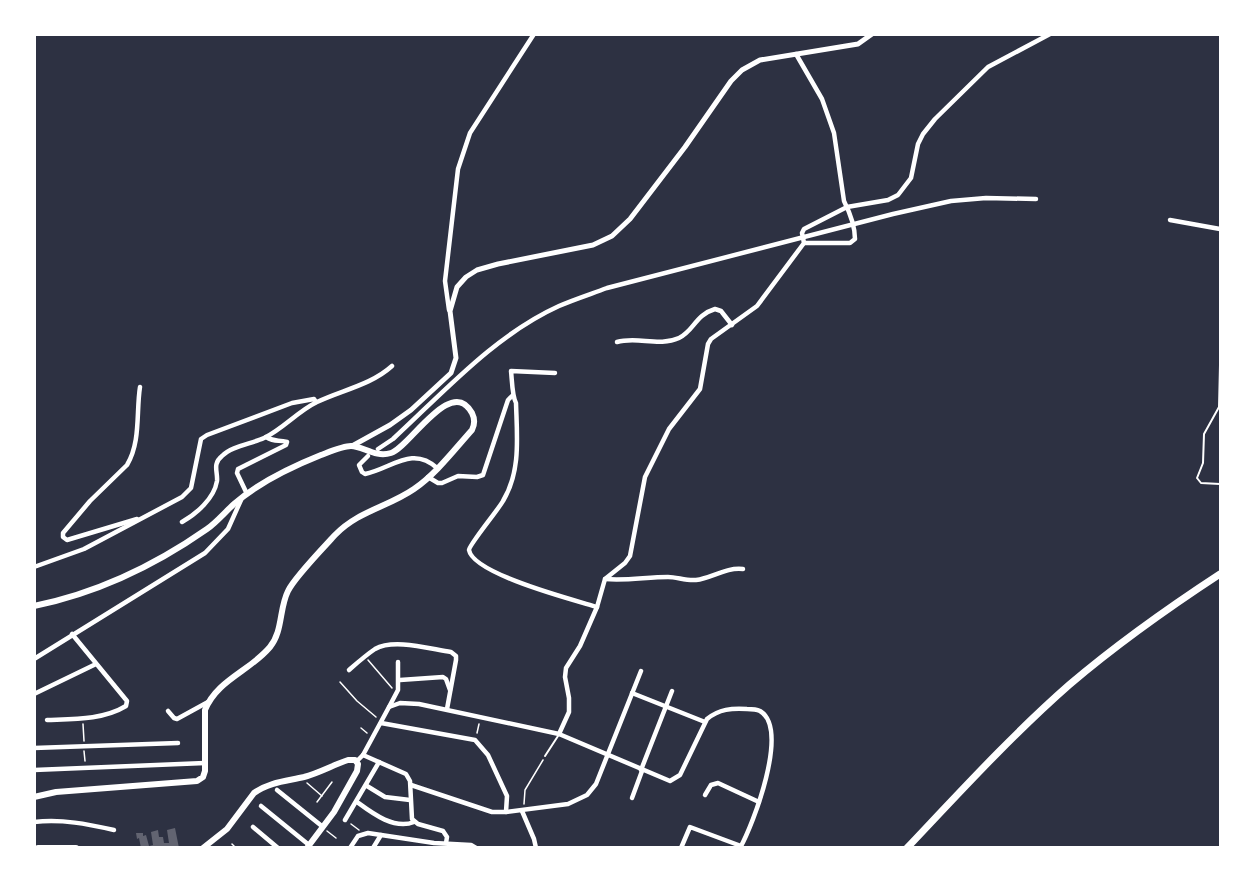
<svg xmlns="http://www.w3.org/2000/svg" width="1255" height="882" font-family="Inter,sans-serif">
<rect width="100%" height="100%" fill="#2d3142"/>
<polygon fill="#626471" points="175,828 179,848 141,848 139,838 137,839 136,833 143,833 143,836 146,835 149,846 153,845 151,832 158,830 159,837 163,837 164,843 169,843 167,830"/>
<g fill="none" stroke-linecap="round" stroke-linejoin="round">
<g stroke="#fff" stroke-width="1.5">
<polyline points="368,660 392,688"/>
<polyline points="340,682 357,701 376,717"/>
<polyline points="83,724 84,741"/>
<polyline points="361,728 367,733"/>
<polyline points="477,733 479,724"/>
<polyline points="84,751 85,761"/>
<polyline points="307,783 322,796"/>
<polyline points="317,802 332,782"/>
<polyline points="524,804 525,790 543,760"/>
<polyline points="351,824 359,830"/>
<polyline points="327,831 336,838"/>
<polyline points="232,844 236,848"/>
</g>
<g stroke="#fff" stroke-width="2">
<polyline points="1220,365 1219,407 1204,434 1203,463 1197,478 1201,483 1220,484"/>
<polyline points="545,756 558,736"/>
</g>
<g stroke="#fff" stroke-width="4.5">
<path d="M796,54L822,99L834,133L844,201C850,213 855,226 855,239L850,243H804"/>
<polyline points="1170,220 1220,229"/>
<polyline points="449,310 445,281 458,169 470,133 534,34"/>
<path d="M617,342C637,336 659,347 679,338C694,331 695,315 715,309L721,311L732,325"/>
<path d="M555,373L511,371C512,379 512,396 516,403C517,437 521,471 503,501C498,510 469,545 469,550C473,574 574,600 597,607"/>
<path d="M378,449L393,439C445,391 495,335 559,306C575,299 591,294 607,288L893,214L951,201L986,198L1036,199"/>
<path d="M368,456L359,465L362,472L365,474C391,469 412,445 437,468"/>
<polyline points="428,477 438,483 442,483 458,476 477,477 483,475 508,400 512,396"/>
<path d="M247,494L237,473L238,469L286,445L287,442C278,439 276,443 266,437"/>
<path d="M137,519L67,540L63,537V533L90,501L127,465C141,442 136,412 140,387"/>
<path d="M182,522C196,514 214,499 217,481C218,472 212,464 222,456C232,446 251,444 264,438C283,429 298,411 317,402C342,390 371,385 392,366"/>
<polyline points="34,567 84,549 182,497 191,488 201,439 207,435 292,403 314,399 316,402"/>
<path d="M605,579C626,581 647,577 668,577C677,577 686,581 696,580C712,578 726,567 743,569"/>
<polyline points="34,659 205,553 228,529 241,500"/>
<path d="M349,670C357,663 366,655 375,649C394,638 430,649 451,652L456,656V660L447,709"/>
<polyline points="400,680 443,677 446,679 450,690"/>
<polyline points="632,693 705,722"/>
<polyline points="34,694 96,664"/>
<polyline points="389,707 398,690 398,662"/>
<polyline points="168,711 174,718 177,719 208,702"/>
<path d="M47,720C73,719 103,720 126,706L127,701L72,634"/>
<polyline points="381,723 475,740 488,755 507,796 506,812"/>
<polyline points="559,734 569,712 569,698 565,677 566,668 580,646 597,607 605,579 625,563 630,556 645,477 669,429 700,389 708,344 711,339 757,306 804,243 802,233 804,229 847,207 888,200 898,195 911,178 918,144 923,134 935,119 988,67 1050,34"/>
<polyline points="34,748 178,743"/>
<polyline points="363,755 406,774 410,781 412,819 418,824 443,831 447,837 446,843"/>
<path d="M357,761L363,755L389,707L400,703L419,704L559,734L670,781L680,775L707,719C719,709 732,708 747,709C751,709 756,709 760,711C790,729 753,825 740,848"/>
<polyline points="34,770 205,763"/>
<polyline points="641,770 672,691"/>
<polyline points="411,785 492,812 506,812 568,804 587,795 596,784 641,671"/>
<polyline points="367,786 385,797 410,800"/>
<polyline points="277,790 323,827"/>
<polyline points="705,795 711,785 718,783 759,802"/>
<polyline points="632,798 642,771"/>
<path d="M357,802C372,813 394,830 414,822"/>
<polyline points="261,806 309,845"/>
<polyline points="522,811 534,839 536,848"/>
<polyline points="345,820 379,762"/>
<path d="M34,822C63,819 87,824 114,830"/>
<polyline points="253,827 278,848"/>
<polyline points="350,848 358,836 368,833 434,843 471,845 476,848"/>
<polyline points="373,848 381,835"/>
<polyline points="681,848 690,827 741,846"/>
</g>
<polyline stroke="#fff" stroke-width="5" points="352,446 390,425 411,410 451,373 456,358 450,311 457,287 466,277 477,270 498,264 593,245 612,236 630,219 685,147 731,81 742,70 760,60 858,44 872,34"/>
<g stroke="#fff" stroke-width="6">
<path d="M34,606C98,593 154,566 207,529C217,522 225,512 234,504C258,483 291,467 321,455C329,452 343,446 351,446C363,446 375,458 391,453C410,447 451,375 472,413C475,419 475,424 472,430C454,450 436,474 414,489C388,507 358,511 335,535C324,547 294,578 288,591C279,609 283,631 270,647C250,671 217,680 205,710V771L203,777L197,781L56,792L34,797"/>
<polyline points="38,848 76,848"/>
<path d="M203,848L227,829L254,793C269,782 287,781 304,777C319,773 333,765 348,760H355L358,764L357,771L334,812L307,848"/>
</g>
<path stroke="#fff" stroke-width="7" d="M907,848C960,792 1012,735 1069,685C1116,645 1168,608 1220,574"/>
</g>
<rect width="1255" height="882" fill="none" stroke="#ffffff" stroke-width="72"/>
</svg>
